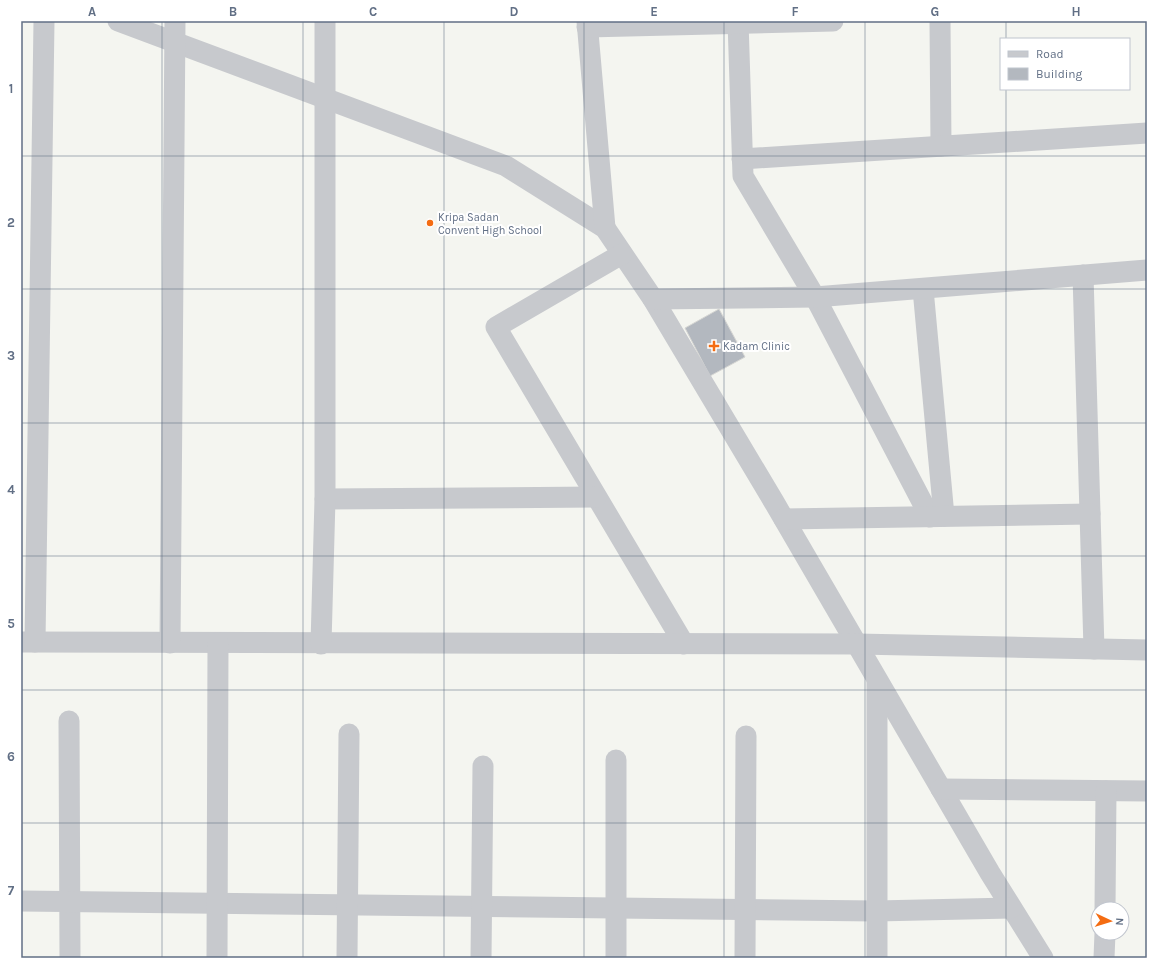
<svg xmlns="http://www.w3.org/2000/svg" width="1168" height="979" font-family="Karla,sans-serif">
<rect width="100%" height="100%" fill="#f4f5f0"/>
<polygon fill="#b3b8bf" stroke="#d6d6d3" points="719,309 745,357 710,376 685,328"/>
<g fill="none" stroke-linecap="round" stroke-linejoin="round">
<g stroke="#c7c9cd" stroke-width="21">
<polyline points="118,21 506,166 605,228 653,299 774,502 990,873 1043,958"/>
<polyline points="587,21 605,228"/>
<polyline points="738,21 743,176 815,297 930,517"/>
<polyline points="940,21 941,146"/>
<polyline points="587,27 833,21"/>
<polyline points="742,159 1147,133"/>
<polyline points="622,254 496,327 684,644"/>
<polyline points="1083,275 1094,649"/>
<polyline points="923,289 944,516"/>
<polyline points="653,299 815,297 1147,270"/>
<polyline points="325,499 596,497"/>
<polyline points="784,519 1090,514"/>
<polyline points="21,642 857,644 1147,650"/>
<polyline points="35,642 44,21"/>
<polyline points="170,643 175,21"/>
<polyline points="321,644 325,499 325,21"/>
<polyline points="69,721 70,958"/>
<polyline points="941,789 1147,791"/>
<polyline points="21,901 876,911 1011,908"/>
<polyline points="1105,909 1106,791"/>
<polyline points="217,958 218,643"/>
<polyline points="347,958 349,734"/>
<polyline points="481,958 483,766"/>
<polyline points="616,958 616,760"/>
<polyline points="745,958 746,736"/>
<polyline points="877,958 877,681"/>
<polyline points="1104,958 1105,933"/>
</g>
</g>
<path fill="none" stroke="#616f85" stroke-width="1" stroke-opacity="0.55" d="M162,21V958M303,21V958M444,21V958M584,21V958M724,21V958M865,21V958M1006,21V39M1006,89V958M21,156H1147M21,289H1147M21,423H1147M21,556H1147M21,690H1147M21,823H1147"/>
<g fill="#f46c12" stroke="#fff" stroke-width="1.5">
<circle cx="430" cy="223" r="4"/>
<path d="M712 340h4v4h4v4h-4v4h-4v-4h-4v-4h4z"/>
</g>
<g text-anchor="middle" stroke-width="4" stroke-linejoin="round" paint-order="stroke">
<g font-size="11" fill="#616f85" stroke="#fff" text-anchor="start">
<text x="438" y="221">Kripa Sadan<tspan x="438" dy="13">Convent High School</tspan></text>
<text x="723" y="350">Kadam Clinic</text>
</g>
</g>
<rect width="1168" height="979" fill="none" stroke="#ffffff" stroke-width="44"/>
<rect x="1000" y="38" width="130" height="52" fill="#ffffff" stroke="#c0c5ce"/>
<rect x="1008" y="51" width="20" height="6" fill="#c7c9cd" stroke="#c0c5ce"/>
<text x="1036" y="58" font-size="12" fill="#616f85">Road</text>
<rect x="1008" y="68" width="20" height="12" fill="#b3b8bf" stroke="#c0c5ce"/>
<text x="1036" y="78" font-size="12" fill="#616f85">Building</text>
<g transform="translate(1110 921) rotate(94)"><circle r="19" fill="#ffffff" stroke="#c0c5ce"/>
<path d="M0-3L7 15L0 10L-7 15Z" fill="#f46c12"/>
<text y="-6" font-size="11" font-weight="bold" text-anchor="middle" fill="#616f85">N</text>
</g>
<rect x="22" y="22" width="1124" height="935" fill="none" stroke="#616f85" stroke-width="1.5"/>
<g font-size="13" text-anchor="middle" font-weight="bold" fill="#616f85">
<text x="92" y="16">A</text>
<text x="233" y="16">B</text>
<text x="373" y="16">C</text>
<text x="514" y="16">D</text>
<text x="654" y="16">E</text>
<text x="795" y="16">F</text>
<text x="935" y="16">G</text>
<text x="1076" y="16">H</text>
<text x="11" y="93">1</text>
<text x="11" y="227">2</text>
<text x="11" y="360">3</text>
<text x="11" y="494">4</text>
<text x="11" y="628">5</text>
<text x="11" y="761">6</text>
<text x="11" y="895">7</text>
</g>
</svg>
